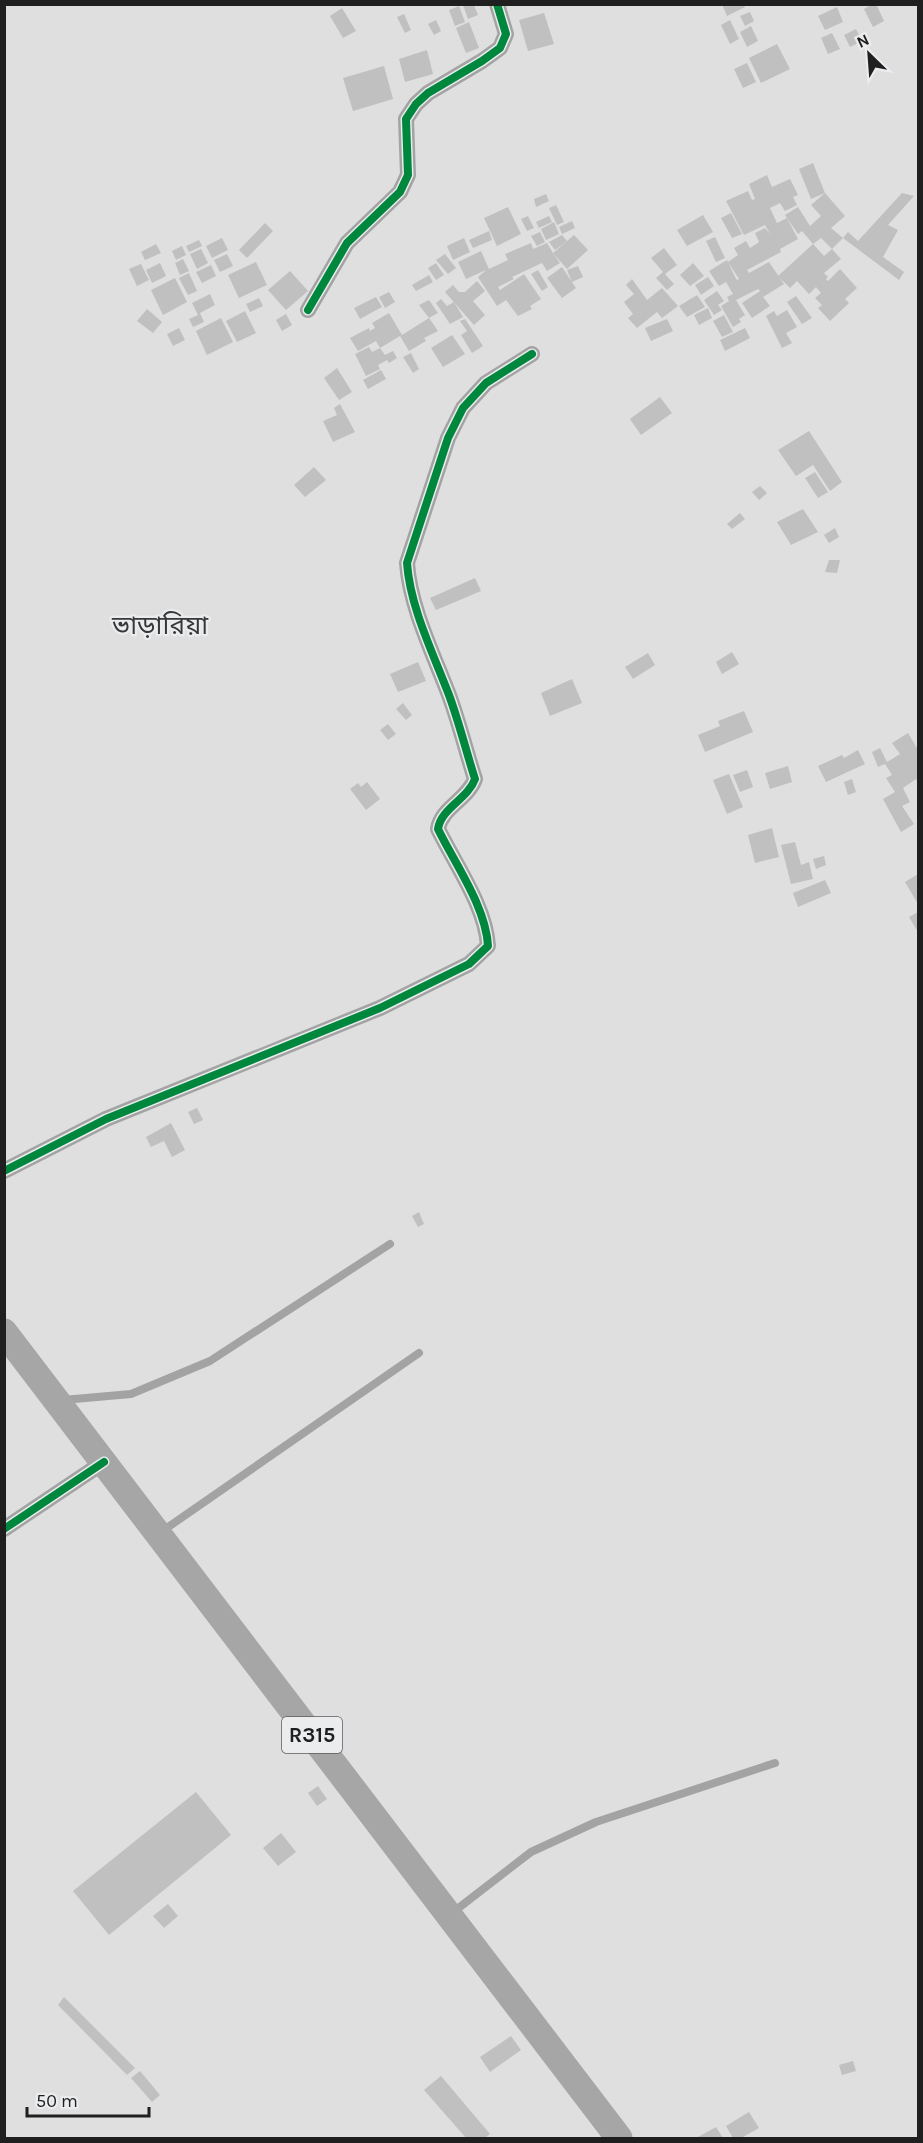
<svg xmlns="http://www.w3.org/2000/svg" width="923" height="2143" font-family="Karla,'Noto Sans Bengali',sans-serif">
<rect width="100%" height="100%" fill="#dfdfe0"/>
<g fill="#c0c0c0">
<polygon points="722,4 743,4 745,7 727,16"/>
<polygon points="873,4 876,4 884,21 873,27 864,9"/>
<polygon points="463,5 474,5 478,15 468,19"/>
<polygon points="459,6 465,22 455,26 449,10"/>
<polygon points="837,7 843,22 825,30 818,16"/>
<polygon points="342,8 356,31 343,38 330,16"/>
<polygon points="750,12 754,21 745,26 740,16"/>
<polygon points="544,13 554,44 528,51 519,20"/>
<polygon points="404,14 411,30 405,33 397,17"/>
<polygon points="436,20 441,31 434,35 428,24"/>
<polygon points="730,20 739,39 730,44 721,25"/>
<polygon points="469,22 479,48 466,53 456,28"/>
<polygon points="751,26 758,41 747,47 740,32"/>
<polygon points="856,29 862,41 850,47 844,35"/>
<polygon points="832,33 840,49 828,54 821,38"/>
<polygon points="777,44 790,69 761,83 749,58"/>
<polygon points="427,50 433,74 405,82 399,59"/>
<polygon points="747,63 756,82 743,88 734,69"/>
<polygon points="384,66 393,99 353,111 343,78"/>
<polygon points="813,163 825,193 845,216 831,228 843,238 832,249 821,238 813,244 802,231 798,234 785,215 798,207 810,226 821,216 811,205 825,193 811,199 799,169"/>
<polygon points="767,175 772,187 790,179 798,195 793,197 797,205 785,211 780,203 770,208 777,223 787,218 798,239 780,249 781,252 747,270 749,273 769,262 784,284 763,297 770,306 752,318 742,303 760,291 758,289 736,300 745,315 739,319 741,322 733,327 721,306 729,301 727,297 733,294 726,282 719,286 709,271 727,260 728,262 735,277 737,280 739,279 728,262 738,255 734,248 746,241 750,248 759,242 755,233 765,228 770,234 765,225 744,235 726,201 748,191 752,200 755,199 749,184"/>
<polygon points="902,193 914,196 888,225 898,230 883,257 904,272 899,280 843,238 848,232 858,241"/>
<polygon points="546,194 549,201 536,207 534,199"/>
<polygon points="556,205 564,222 557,225 549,208"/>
<polygon points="508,207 521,234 497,246 484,218"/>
<polygon points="731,213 742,234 732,238 721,218"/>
<polygon points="703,215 713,232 687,246 677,230"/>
<polygon points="528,216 534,228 527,231 521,219"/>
<polygon points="549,216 552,222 539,228 536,222"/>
<polygon points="572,221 575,228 562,234 559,227"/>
<polygon points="554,222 559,234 546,240 541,229"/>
<polygon points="265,223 273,231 247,258 239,250"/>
<polygon points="489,231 492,240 473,248 469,240"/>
<polygon points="540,232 545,242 537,246 531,236"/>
<polygon points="562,235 567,241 555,250 549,242"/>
<polygon points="574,235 588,250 567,269 553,253 560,263 547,271 542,263 512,277 514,279 498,287 500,290 524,274 541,299 530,306 532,309 518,316 506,300 497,306 478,277 486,270 466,279 458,262 481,251 489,269 508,260 505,254 531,243 533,249 547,243 553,253"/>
<polygon points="715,237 725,258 716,262 706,241"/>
<polygon points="222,238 228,250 212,258 206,246"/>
<polygon points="464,238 470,252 453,260 447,246"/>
<polygon points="199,240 202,246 189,252 186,246"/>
<polygon points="156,244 161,253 145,260 141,252"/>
<polygon points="813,244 824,256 832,249 841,259 824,273 828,277 826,279 828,281 840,269 857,288 845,299 849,303 830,321 818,308 822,305 815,298 821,293 816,287 809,294 797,281 790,288 778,276"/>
<polygon points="182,246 186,255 176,260 172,251"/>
<polygon points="664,248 677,265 665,274 674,284 667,290 656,278 663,272 651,258"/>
<polygon points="201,249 208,263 197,269 190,254"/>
<polygon points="227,254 233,266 220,272 214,260"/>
<polygon points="445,254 456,268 448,274 436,260"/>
<polygon points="183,259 189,271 180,275 175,263"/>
<polygon points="256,262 267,285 239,298 228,275"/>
<polygon points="160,263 166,276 152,283 146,270"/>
<polygon points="436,263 444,275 436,280 428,268"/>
<polygon points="693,263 704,276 690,286 680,275"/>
<polygon points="141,264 149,280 137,286 129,269"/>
<polygon points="211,265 216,276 202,283 196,272"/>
<polygon points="578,266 583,277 572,282 576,288 562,298 547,278 562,267 572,282 567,270"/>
<polygon points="538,270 548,287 542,291 531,274"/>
<polygon points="290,271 308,291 286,310 268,290"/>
<polygon points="189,273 197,291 188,295 179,278"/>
<polygon points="429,275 433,282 416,291 412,285"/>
<polygon points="708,277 714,286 701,295 695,285"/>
<polygon points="175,278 187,302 163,315 151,290"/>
<polygon points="632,279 647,300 662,288 678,306 662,318 657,312 637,328 628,318 633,314 624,302 634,294 626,285"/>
<polygon points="477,281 485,291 473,301 485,315 474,325 445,292 453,285 459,292 465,292"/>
<polygon points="717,291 724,301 718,305 722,310 714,315 704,300"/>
<polygon points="389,292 395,302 385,308 379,297"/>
<polygon points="210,294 215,305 200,313 204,322 193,327 189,319 198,315 192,303"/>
<polygon points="697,295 705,307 687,317 679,306"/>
<polygon points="796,296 812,318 802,324 787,302"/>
<polygon points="376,297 382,307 360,319 354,308"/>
<polygon points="259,298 263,306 250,312 246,304"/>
<polygon points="441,299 447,306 454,302 463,317 450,324 436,303"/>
<polygon points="429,300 438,313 429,318 419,305"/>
<polygon points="708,308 712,318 699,325 694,315"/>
<polygon points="147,309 162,322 153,333 137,321"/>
<polygon points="787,310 797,327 786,333 792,343 782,348 766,316 774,311 777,316"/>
<polygon points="245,311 256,333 237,342 226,321"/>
<polygon points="389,313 402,335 429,318 438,331 424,338 426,341 409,351 400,336 380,348 385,355 393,351 397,358 389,363 387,360 378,365 380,369 366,376 355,354 369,347 372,352 380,348 376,341 358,351 350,338 369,328 370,331 375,328 372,323"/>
<polygon points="286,314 292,325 282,331 276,320"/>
<polygon points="724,315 733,332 722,337 713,321"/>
<polygon points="221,318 233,342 207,355 196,331"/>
<polygon points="465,319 483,346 472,353 461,335 467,331 460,321"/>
<polygon points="667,319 673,331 651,341 645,328"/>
<polygon points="179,328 185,340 173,346 167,334"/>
<polygon points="745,328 750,338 725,351 720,340"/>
<polygon points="452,335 465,354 443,367 431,348"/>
<polygon points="411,353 419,369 413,373 403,357"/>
<polygon points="337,368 352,392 339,400 324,378"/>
<polygon points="381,370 386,379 368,389 363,380"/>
<polygon points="660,397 672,413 641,435 630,419"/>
<polygon points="340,404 355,432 333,442 323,421 337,415 334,408"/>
<polygon points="809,431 842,482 830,491 813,465 796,476 778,450"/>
<polygon points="314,467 326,480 305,497 294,485"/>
<polygon points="815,472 828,492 818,498 805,478"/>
<polygon points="760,486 767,493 759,500 752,492"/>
<polygon points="803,509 818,532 791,545 777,522"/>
<polygon points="740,513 745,519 732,529 727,524"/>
<polygon points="835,528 839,537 829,543 824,535"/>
<polygon points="829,560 840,560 837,573 825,572"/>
<polygon points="475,578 481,591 436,610 430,598"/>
<polygon points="732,652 739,664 722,674 716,662"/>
<polygon points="648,653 655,665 633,679 625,667"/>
<polygon points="418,662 426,681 398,692 390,674"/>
<polygon points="572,679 582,703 550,716 541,693"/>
<polygon points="403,703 412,715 406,720 396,709"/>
<polygon points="744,711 753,732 705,752 698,735 720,726 718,721"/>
<polygon points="388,724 396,734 388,740 380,730"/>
<polygon points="908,733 918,750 918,783 916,779 903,788 910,802 902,806 914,824 901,832 883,799 895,792 886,778 892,775 885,764 878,767 872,752 880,748 887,762 900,754 892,743"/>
<polygon points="858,750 865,764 826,782 818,766 842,755 844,758"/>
<polygon points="788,766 792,782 770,789 765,773"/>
<polygon points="747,770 753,787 740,792 733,775"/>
<polygon points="729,774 743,807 727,814 713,780"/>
<polygon points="852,779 856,792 848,795 844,782"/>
<polygon points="367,782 380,799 366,810 350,789 358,783 361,787"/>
<polygon points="772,828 779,857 755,863 748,835"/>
<polygon points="795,842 801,865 809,862 813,879 791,884 781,845"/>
<polygon points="824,856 826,865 816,869 813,859"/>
<polygon points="918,874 918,904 905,882"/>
<polygon points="825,880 831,893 798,907 793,893"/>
<polygon points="918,912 918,932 909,917"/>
<polygon points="197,1108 203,1120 194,1124 188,1112"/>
<polygon points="171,1123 185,1150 172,1157 164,1141 151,1147 146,1137"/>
<polygon points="419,1212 424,1224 418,1227 412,1216"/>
<polygon points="318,1786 327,1799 317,1806 308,1793"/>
<polygon points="196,1792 231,1835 109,1935 73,1891"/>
<polygon points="281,1833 296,1852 278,1866 263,1848"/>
<polygon points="168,1904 178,1916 164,1928 153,1916"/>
<polygon points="64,1997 135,2068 127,2075 58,2005"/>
<polygon points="511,2036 521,2050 490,2072 480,2057"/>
<polygon points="853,2061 856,2071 842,2075 839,2065"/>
<polygon points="140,2071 160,2095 152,2102 131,2078"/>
<polygon points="441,2076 490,2134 485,2138 466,2138 424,2090"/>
<polygon points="749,2112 759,2128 741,2138 733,2138 726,2126"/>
<polygon points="716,2127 723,2138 696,2138"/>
</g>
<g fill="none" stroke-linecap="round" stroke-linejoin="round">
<g stroke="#a3a3a3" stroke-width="8">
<polyline points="63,1400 131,1394 210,1361 390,1244"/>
<polyline points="161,1532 419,1353"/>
<polyline points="452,1913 531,1852 596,1822 775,1763"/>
</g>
<g stroke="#a3a3a3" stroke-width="16">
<polyline points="308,310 347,243 400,192 408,175 406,119 416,104 428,93 482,61 500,48 506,34 497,4"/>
<path d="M4,1171L106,1119L380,1008L469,964L488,946C486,907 455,864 438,829C441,808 468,799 475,779C466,751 459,722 449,695C433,653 410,607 407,563L448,438L463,408L486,383L532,354"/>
<polyline points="4,1529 104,1462"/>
</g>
<polyline stroke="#a6a6a6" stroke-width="27" points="4,1332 619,2138"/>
<g stroke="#ebecee" stroke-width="11">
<g id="cycleway">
<polyline points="308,310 347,243 400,192 408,175 406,119 416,104 428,93 482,61 500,48 506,34 497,4"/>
<path d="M4,1171L106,1119L380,1008L469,964L488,946C486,907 455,864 438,829C441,808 468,799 475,779C466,751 459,722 449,695C433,653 410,607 407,563L448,438L463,408L486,383L532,354"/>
<polyline points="4,1529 104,1462"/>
</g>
</g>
<use href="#cycleway" stroke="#00873e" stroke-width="8"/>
</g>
<g text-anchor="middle" stroke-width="4.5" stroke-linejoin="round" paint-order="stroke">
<rect fill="#ebecee" stroke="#5c5c5e" stroke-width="1.5" x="282" y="1717" width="60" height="36" rx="4.5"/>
<g font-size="21" font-weight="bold" fill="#1f1f20">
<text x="312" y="1742">R315</text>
</g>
<g font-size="26" fill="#37383a" stroke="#ebecee">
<text x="160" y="634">ভাড়ারিয়া</text>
</g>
</g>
<rect width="923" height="2143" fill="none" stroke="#1f1f20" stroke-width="12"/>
<g transform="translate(869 54) rotate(335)" stroke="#ebecee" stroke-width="4.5" paint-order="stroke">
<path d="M0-4.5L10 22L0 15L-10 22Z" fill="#1f1f20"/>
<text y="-9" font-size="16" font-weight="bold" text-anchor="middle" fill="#1f1f20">N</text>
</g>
<path d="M27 2107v9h122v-9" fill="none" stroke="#1f1f20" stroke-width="3"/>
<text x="36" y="2107" font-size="18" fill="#1f1f20" stroke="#ebecee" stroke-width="4.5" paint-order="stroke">50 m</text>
</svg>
